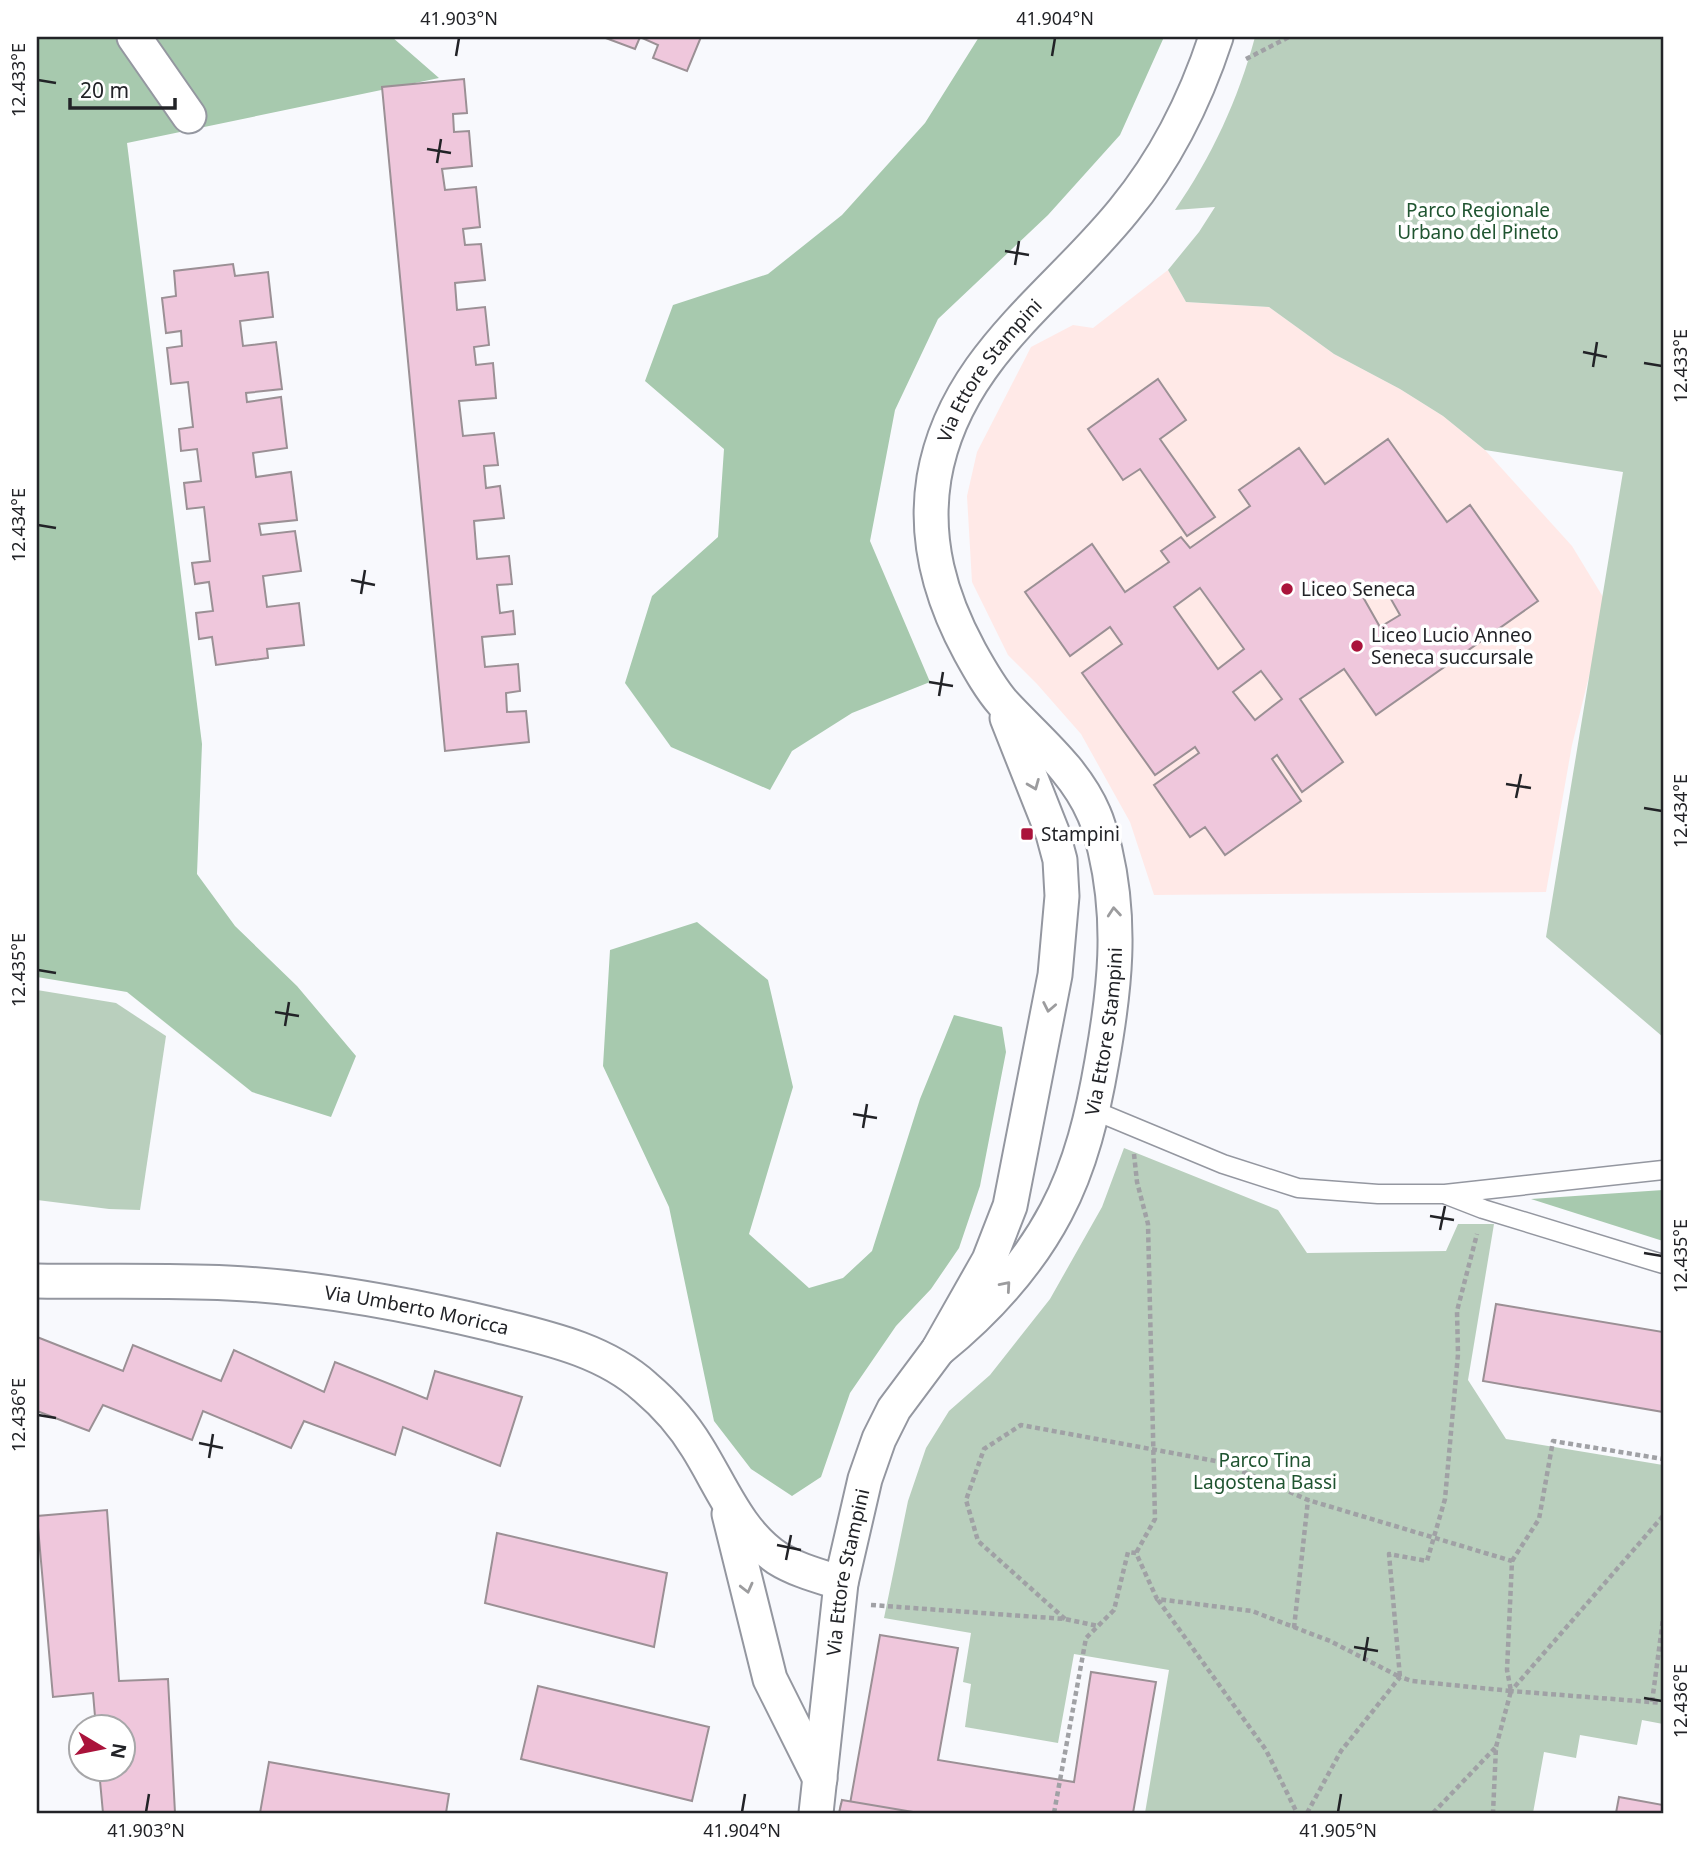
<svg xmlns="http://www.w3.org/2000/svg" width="1700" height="1850" font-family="'Noto Sans',sans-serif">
<rect width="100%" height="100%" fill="#f8f9fd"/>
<polygon fill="#ffe9e7" points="1168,270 1186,302 1269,307 1334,354 1400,389 1443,416 1485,450 1572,546 1603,597 1594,656 1572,745 1546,892 1154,895 1130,822 1081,734 1037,684 1008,655 972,582 967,496 977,452 1031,347 1073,325 1093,328"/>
<g fill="#b9cfbd">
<path d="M1255,37H1663V1037L1546,937L1623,472L1485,450L1443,416L1400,389L1334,354L1269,307L1186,302L1168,270L1199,232L1215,207L1175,210C1212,156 1238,100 1255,37Z"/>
<polygon points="37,990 116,1003 166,1036 140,1210 109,1209 37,1200"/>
<polygon points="1124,1148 1278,1210 1307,1253 1446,1251 1458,1224 1494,1224 1468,1380 1506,1439 1663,1465 1663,1724 1642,1720 1637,1745 1580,1735 1576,1758 1544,1752 1533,1813 1145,1813 1169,1670 1074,1654 1058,1743 965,1727 971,1684 963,1682 971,1633 884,1618 908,1501 926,1448 949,1411 990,1375 1050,1299 1102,1207"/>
</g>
<g fill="#a7c9ae">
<polygon points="37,37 392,37 439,78 127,143 202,744 197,874 235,926 297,986 356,1056 331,1117 252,1092 127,992 37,977"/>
<polygon points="979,37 1164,37 1120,135 1048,215 938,319 895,410 870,541 930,682 852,713 792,751 770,790 671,747 625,683 652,596 718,537 724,449 645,381 673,305 768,274 842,215 925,123"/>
<polygon points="697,922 768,980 793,1087 749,1234 809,1288 843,1278 872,1251 920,1099 954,1015 1002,1027 1006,1052 980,1186 959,1248 931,1289 896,1326 850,1393 821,1477 792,1496 751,1469 714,1421 669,1207 603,1066 610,950"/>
<polygon points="1663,1190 1663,1241 1531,1199"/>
</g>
<g fill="#efc7dc" stroke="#9b9095" stroke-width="2" fill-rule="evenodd">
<polygon points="603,37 701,37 687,71 653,58 658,45 640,37 635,49"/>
<polygon points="464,79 467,113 453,114 454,132 469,131 472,166 442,169 445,190 476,187 480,227 463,229 465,245 481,244 485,280 455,283 457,310 485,307 489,345 474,347 476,365 493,363 496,398 459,401 463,436 494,433 498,465 484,466 486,488 500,486 504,518 474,521 477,559 509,556 512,584 497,585 500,613 513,611 515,634 482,637 485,667 518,664 520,691 506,693 507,712 526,711 529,742 445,751 382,87"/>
<polygon points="233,264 235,276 268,272 273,317 240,321 243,346 276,342 282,389 246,393 247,402 281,397 287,448 253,453 256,477 291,472 297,520 259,524 261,535 295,531 301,571 263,576 267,607 299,603 304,645 267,649 268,658 216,665 212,637 199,639 196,613 213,611 209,582 195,584 192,563 210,561 204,507 187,509 184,483 201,481 197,449 181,451 179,429 193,427 188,382 171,384 167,348 182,346 181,331 166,333 162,298 176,296 174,271"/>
<polygon points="1158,379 1186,420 1160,439 1215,517 1187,536 1140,469 1123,480 1088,429"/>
<path d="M1388,439L1447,522L1470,505L1538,601L1376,715L1344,669L1300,699L1343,762L1302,792L1277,755L1272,759L1301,801L1225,855L1205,827L1190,837L1154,785L1199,753L1195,747L1155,775L1082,673L1122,644L1110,627L1070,656L1025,592L1092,544L1125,592L1169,562L1161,551L1181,537L1190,548L1250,506L1239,490L1299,448L1325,484ZM1383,585L1400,615L1380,627L1363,597ZM1200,588L1244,649L1218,669L1174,607ZM1261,671L1282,699L1255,720L1233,692Z"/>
<polygon points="1496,1304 1663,1332 1663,1412 1483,1381"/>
<polygon points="37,1337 123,1371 133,1345 221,1381 234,1350 324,1392 335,1362 427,1399 435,1371 522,1397 500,1466 403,1427 395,1455 304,1421 291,1448 203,1411 192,1440 103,1405 89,1431 37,1411"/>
<polygon points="107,1510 119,1681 168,1679 175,1813 103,1813 99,1770 122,1770 122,1728 96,1728 93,1693 53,1697 37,1516"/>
<polygon points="497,1533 667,1573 654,1647 485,1603"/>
<polygon points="880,1635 958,1648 938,1760 1074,1782 1091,1672 1156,1682 1133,1813 840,1813 841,1804 850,1804"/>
<polygon points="538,1686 709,1727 692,1801 521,1759"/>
<polygon points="269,1762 449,1794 446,1813 260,1813"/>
<polygon points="1619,1797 1663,1805 1663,1813 1616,1813"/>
<polygon points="842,1800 919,1813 839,1813"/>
</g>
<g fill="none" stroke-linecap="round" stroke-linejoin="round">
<g stroke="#9497a0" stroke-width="21">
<g id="lane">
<polyline points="1093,1110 1223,1164 1298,1188 1378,1194 1445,1194 1663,1170"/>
<polyline points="1447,1195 1483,1209 1663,1264"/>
</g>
</g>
<g stroke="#9497a0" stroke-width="37">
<g id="street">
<polyline points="134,37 189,116"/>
<path id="s1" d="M37,1281C100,1282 164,1280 228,1283C317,1287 407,1304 495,1325C547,1338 604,1350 645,1387C665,1404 683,1424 697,1447C721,1485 738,1532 777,1558C796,1570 819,1576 841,1583"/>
<path id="s2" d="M938,1350C986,1311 1027,1267 1056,1212C1081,1165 1093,1113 1102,1061C1115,988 1122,923 1105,850C1102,838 1099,825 1094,814C1075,769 1035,738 1003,703C990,688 980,670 970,652C940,597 924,540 934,478C954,359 1054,297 1124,210C1167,158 1195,101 1216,37"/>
<polyline points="729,1514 770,1679 820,1779"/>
<path id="s3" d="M816,1813L841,1583L865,1479L879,1439L894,1409L938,1350L989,1260L1010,1206L1055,975L1062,896L1060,860L1053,834L1007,718"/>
</g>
</g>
<g stroke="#a0a1a5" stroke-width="4.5" stroke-dasharray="5 3.5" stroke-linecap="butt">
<polyline points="1246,59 1289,37"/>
<polyline points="1134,1154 1137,1182 1148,1224 1155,1519 1136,1553"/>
<polyline points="1663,1516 1511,1691 1663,1703"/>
<polyline points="1512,1561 1539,1519 1553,1441 1663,1459"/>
<polyline points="1158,1600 1266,1750 1297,1813"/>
<polyline points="871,1605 1065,1619 1098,1626"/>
<polyline points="1065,1619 978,1541 966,1500 984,1449 1021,1425 1221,1462 1308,1500 1512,1561 1507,1670 1511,1691 1496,1747 1493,1813"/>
<polyline points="1294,1628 1308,1500"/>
<polyline points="1652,1702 1663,1619"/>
<polyline points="1054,1813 1086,1638 1114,1610 1128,1552 1136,1553 1157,1599 1252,1611 1330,1641 1400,1677 1389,1554 1427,1561 1445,1499 1458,1354 1457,1311 1477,1234"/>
<polyline points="1307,1813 1341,1751 1400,1677 1412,1681 1511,1691"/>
<polyline points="1433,1813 1495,1748"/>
</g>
<use href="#lane" stroke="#fff" stroke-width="18"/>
<use href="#street" stroke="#fff" stroke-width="33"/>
</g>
<defs><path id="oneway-chevron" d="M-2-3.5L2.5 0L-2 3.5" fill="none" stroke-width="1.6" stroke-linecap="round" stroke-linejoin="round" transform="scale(1.75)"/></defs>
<g stroke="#9c9c9e">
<use href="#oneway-chevron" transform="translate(1034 785) rotate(68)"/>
<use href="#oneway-chevron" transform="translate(1114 912) rotate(-95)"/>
<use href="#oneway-chevron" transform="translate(1049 1007) rotate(101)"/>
<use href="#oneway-chevron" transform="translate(1006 1286) rotate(-49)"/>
<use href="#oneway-chevron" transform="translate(747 1588) rotate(76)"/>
</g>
<path fill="none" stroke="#222327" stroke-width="2.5" d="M456,56L459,38M1052,56L1055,38M38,80L56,83M427,149L451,153M437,163L441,139M1005,251L1029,255M1015,265L1019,241M1583,352L1607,357M1644,363L1662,366M1593,367L1597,342M38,525L56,528M351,580L375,585M361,594L365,570M929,682L953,686M939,696L943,672M1506,784L1531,788M1516,798L1521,774M1644,808L1662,811M38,970L56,973M275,1012L299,1016M285,1026L289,1002M853,1114L877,1118M863,1128L867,1104M1430,1216L1454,1220M1440,1230L1445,1206M1644,1253L1662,1256M38,1415L56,1418M199,1443L223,1448M209,1458L213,1434M777,1545L801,1550M786,1560L791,1535M1354,1647L1378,1651M1364,1661L1368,1637M1644,1698L1662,1701M146,1812L149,1794M742,1812L745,1794M1338,1812L1341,1794"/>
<g fill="#aa133b" stroke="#fff" stroke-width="2.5">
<circle cx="1287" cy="589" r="7"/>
<circle cx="1357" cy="646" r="7"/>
<rect x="1020" y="827" width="14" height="14" rx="3.5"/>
</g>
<g text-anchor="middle" stroke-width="7" stroke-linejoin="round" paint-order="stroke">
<g font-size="19" fill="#1f5430" stroke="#fff">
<text x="1478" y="217">Parco Regionale<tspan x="1478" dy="22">Urbano del Pineto</tspan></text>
<text x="1265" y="1467">Parco Tina<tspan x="1265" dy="22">Lagostena Bassi</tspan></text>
</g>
<g font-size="19" fill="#222327" stroke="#fff">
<text dy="7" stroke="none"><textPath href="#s2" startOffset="1101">Via Ettore Stampini</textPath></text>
<text dy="7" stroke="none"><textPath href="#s2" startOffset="371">Via Ettore Stampini</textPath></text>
<text dy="7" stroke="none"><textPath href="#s1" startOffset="382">Via Umberto Moricca</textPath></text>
<text dy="7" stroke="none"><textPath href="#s3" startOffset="243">Via Ettore Stampini</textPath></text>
</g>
<g font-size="19" fill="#222327" stroke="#fff" text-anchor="start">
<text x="1301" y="596">Liceo Seneca</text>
<text x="1371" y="642">Liceo Lucio Anneo<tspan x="1371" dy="22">Seneca succursale</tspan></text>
<text x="1041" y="841">Stampini</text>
</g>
</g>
<rect width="1700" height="1850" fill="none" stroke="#ffffff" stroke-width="77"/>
<g transform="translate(102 1748) rotate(100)"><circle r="33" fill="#ffffff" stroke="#a7a7a9" stroke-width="2"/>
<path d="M0-5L12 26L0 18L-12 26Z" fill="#aa133b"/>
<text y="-10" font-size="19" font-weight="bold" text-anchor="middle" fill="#222327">N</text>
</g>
<path d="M70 98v10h105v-10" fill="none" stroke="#222327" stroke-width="3.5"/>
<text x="80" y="98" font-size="21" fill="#222327" stroke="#ffffff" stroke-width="5" paint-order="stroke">20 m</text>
<rect x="38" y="38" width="1624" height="1774" fill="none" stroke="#222327" stroke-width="2.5"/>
<g font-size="18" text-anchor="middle" fill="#222327">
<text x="459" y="25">41.903°N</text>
<text x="1055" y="25">41.904°N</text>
<text transform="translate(19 80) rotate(-90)" y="6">12.433°E</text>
<text transform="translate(1681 366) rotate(-90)" y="6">12.433°E</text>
<text transform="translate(19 525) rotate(-90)" y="6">12.434°E</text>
<text transform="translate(1681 811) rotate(-90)" y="6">12.434°E</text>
<text transform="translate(19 970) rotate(-90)" y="6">12.435°E</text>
<text transform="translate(1681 1256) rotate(-90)" y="6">12.435°E</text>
<text transform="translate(19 1415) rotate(-90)" y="6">12.436°E</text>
<text transform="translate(1681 1701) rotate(-90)" y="6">12.436°E</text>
<text x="146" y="1837">41.903°N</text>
<text x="742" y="1837">41.904°N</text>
<text x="1338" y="1837">41.905°N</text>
</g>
</svg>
